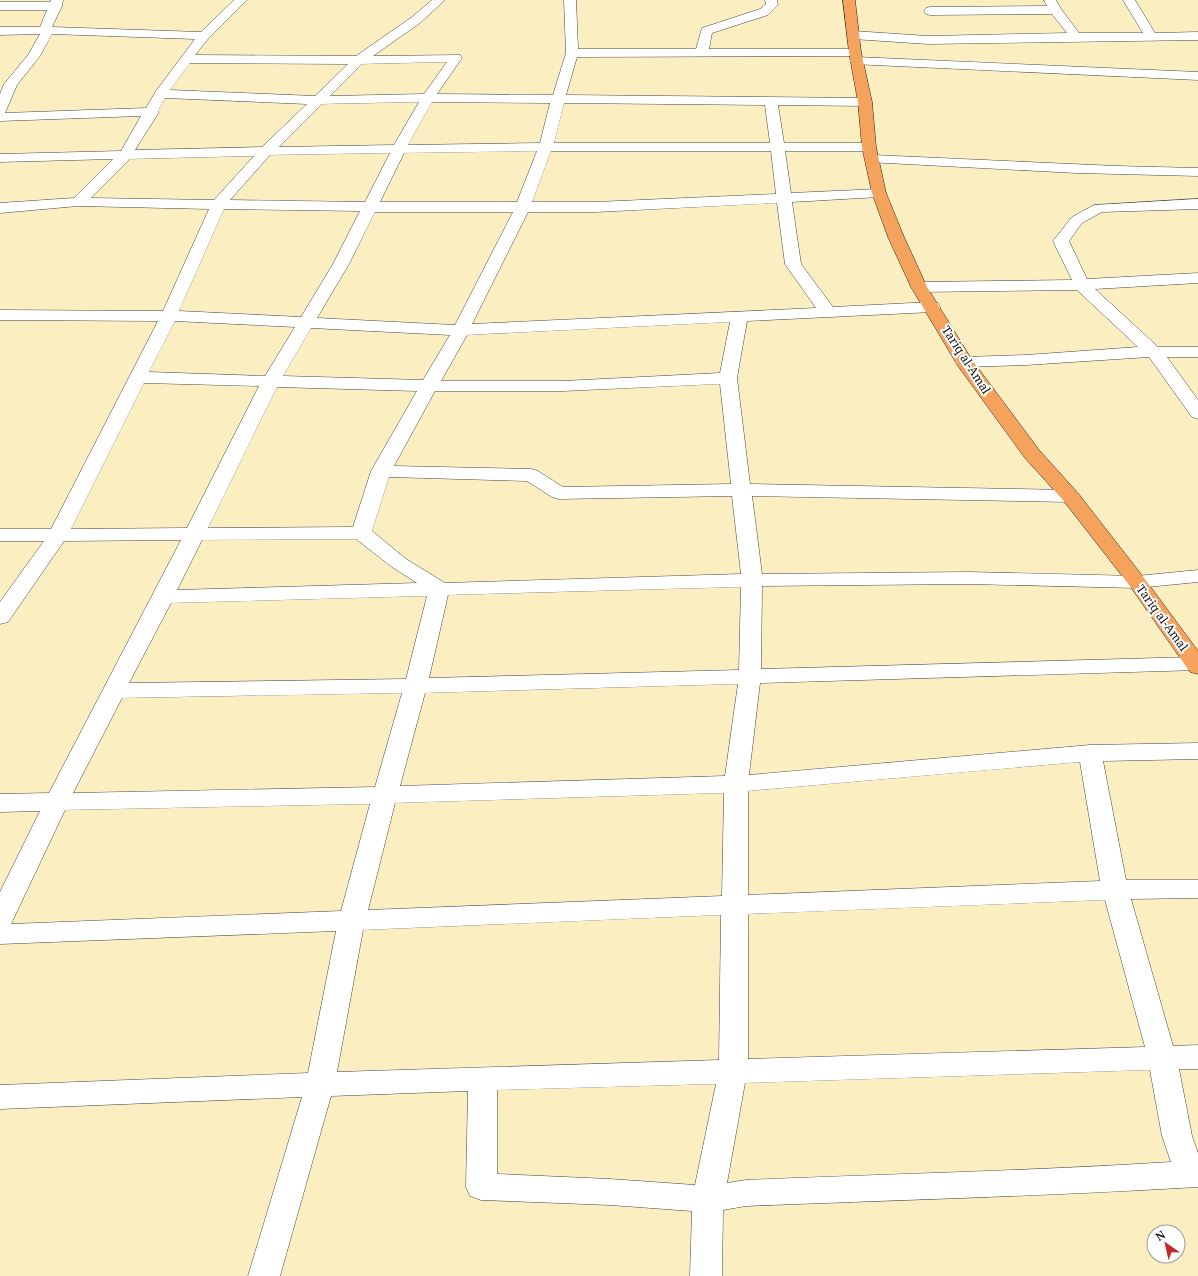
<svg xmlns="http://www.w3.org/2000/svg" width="1198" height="1276" font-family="'Noto Serif',serif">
<rect width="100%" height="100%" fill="#fffdf5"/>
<path fill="#fbeec1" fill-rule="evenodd" d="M0,0H1198V1276H0ZM1154,1232H1178V1256H1154Z"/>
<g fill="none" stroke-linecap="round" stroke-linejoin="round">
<g stroke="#444" stroke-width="1">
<g id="minor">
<path d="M51,0H63L62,6L52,27L201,32L234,0H247L208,39L195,55L356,56L412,17L432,0H445L420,23L373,56L460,55L462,58L437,94L553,95L566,53L564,0H576L578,49H696L702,28L760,9L766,4L765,0H777L778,5L768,15L712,33L709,49H859L861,52L859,55L855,56L577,57L566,95L865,98L870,99L872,102L870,105L865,106L778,105L784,143H869L874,144L876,147L874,150L869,151H785L791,193L879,189L884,190L886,193L884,196L879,197L792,202L801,264L833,307L932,302L938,303L940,307L938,311L932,312L747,321L737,378L750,484L1070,490L1077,492L1080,496L1077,500L1070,502L752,496L762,574L969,572L1137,576L1198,570V582L1137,588L969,584L762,586L761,669L1195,657L1198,658V670L760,683L749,775L1090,745L1198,743V759L1103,761L1126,880H1198V898L1131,899L1173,1046L1198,1045V1069H1179L1192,1136L1198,1153V1187C1047,1196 897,1200 746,1206L723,1210L722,1276H690L692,1211L610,1205L481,1200L470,1196L466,1187L468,1091L331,1096L280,1276H248L302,1097L0,1109V1085L308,1073L336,931L0,944V892L40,811L0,812V794L49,793L181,540L64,541L8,622L0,624V602L44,541H0V529H51L158,321L0,320V310L163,311L209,209L78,206L0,213V203L74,198L113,159L0,162V154L121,151L141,116L0,121V94L4,84L28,55L40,34L0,35V27H40L47,10H0V2H50ZM52,34L195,39L156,91L146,108L5,113L17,85L40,56ZM447,62L424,94L330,96L362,64ZM190,63L348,64L315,96L170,90ZM165,98L307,104L262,147L135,150L159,112L158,111ZM419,102L394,145L279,147L322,104ZM432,102L550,103L540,143L408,145ZM564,103L765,105L770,143H554ZM537,151L517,202H380L404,153ZM551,151H771L776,194L596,202H532ZM390,153L365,202L230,200L270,155ZM254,156L214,200L91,198L130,159ZM777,203L785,264L816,308L472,324L528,212H596ZM224,209L360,211L333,264L301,317L179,311ZM375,212H513L455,325L317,318L349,264ZM175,321L295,327L265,376L149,372ZM730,322L720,373L563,381H441L467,335ZM311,328L450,335L423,380L283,376ZM144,383L259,386L187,528L71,529ZM720,384L731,484L563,487L538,471L531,469L394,466L435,391H563ZM277,387L417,391L371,471L353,527L208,528ZM389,477L527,481L552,497L559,499L732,496L741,574L445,583L406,559L372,531ZM356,539L392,567L417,583L177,590L202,540ZM741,587L739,670L429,678L448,595ZM427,596L406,679L129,683L171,603ZM738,684L725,776L400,786L425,693ZM402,693L375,787L73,793L122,698ZM1080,762L1100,881L748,895V791ZM724,793L722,896L368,910L395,803ZM370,804L341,911L11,924L65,810ZM1105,900L1145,1047L748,1059V914ZM721,915L719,1060L337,1072L363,930ZM1150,1070L1162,1136L1171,1162C1029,1171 888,1174 746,1180L727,1183L745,1083ZM716,1084L695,1185L610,1179L497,1174V1090Z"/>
<polygon points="1044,0 1056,0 1061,9 1079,33 1143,33 1123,0 1135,0 1155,33 1198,32 1198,40 928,44 853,39 849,38 847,35 849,32 853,31 928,36 1067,33 1052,14 930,15 926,14 924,11 926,8 930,7 1047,6"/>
<polygon points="856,57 1198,72 1198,80 852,64 850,61 852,58"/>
<polygon points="873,155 1116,166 1198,168 1198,176 1076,173 868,162 866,159 868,156"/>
<polygon points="1198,199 1198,209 1102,212 1082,223 1069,241 1087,279 1198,273 1198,283 1095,289 1158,347 1198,347 1198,357 1167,357 1198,400 1198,419 1192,417 1149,357 1026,365 964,367 958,366 955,362 958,358 964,357 1026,355 1138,347 1077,290 919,292 913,290 911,287 913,284 919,282 1072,280 1053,241 1072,217 1094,205"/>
</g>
</g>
<g stroke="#222" stroke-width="1">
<polygon id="highway" points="843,0 855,0 861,52 872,102 876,147 886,193 904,237 927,287 972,360 1039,450 1077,492 1144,578 1198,651 1198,674 1190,672 1130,586 1063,500 1025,458 958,366 911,287 888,237 872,193 862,147 858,102 849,52"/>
</g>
<use href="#minor" fill="#fff" fill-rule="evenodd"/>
<use href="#highway" fill="#f5a25d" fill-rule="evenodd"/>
</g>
<g text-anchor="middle" stroke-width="4" stroke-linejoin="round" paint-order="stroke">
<g font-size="12" fill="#111" stroke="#fff">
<text transform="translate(966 360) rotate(57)" y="4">Tariq al-Amal</text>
<text transform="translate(1162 618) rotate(54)" y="4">Tariq al-Amal</text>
</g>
</g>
<g transform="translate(1166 1244) rotate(326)"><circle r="19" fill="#ffffff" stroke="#a0a0a0"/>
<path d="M0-3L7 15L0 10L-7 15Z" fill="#c4262e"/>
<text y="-6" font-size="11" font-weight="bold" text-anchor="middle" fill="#111111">N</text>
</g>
</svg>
